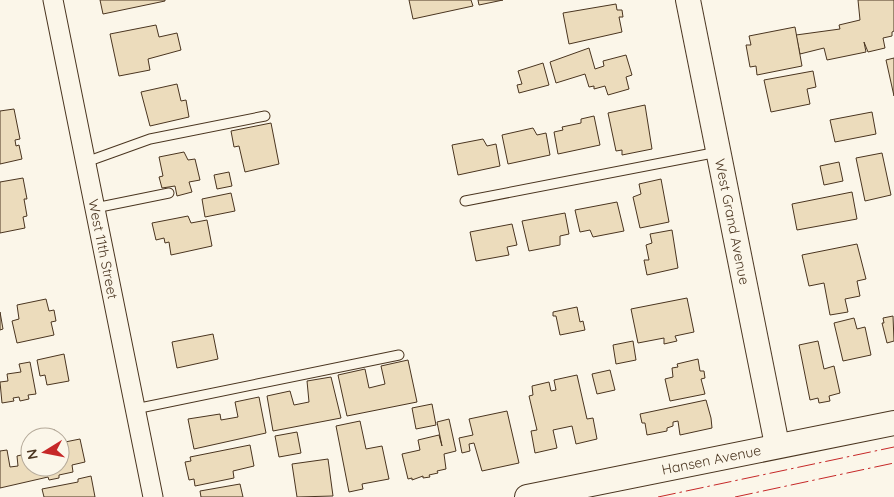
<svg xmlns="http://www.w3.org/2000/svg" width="894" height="497" font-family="Quicksand,sans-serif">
<rect width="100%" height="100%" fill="#fbf6e9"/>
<g fill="#ecdcbc" stroke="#4a3520">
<polygon points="100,0 165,0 165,1 103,14"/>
<polygon points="409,0 471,0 473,6 413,19"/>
<polygon points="478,0 503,0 479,5"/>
<polygon points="858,0 894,0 894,31 892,32 892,36 883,38 885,48 868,52 864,42 866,52 827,60 824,48 800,54 796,35 840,29 839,25 860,20"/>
<polygon points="616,4 617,10 622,10 623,17 619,17 622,32 569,44 563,13"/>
<polygon points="156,25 159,37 177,33 181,50 148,59 150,70 119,76 110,34"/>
<polygon points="795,27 802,66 757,75 756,66 750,67 746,45 751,45 749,36"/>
<polygon points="589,48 595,69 604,66 603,61 626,55 632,75 626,77 629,89 608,95 605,86 594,89 594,86 589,87 585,74 556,83 550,62"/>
<polygon points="894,58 894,96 886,60"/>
<polygon points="543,63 549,85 519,93 517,85 522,84 518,71"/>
<polygon points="813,71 816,87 807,89 810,104 771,112 764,80"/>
<polygon points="177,84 181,101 186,100 189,117 150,126 141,92"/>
<polygon points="645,105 652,149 622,155 622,150 616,151 608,113"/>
<polygon points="14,109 20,139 15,140 16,146 19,145 22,159 0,164 0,111"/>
<polygon points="872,112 876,134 835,142 830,120"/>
<polygon points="594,116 600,145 558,154 554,132 563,130 562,127 581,123 581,119"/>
<polygon points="271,123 279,164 245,172 239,146 234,147 231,131"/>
<polygon points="533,128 537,135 546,133 550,155 508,164 502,135"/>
<polygon points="483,139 487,146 496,144 500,166 458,175 452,145"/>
<polygon points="184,152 188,160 195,159 200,180 189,182 192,192 177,196 175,186 162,188 159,177 163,176 159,157"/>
<polygon points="882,153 891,195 865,201 856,158"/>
<polygon points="839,162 843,181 824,185 820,166"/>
<polygon points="229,172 232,186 217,189 214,175"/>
<polygon points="23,178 27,199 24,199 27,216 23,217 25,228 0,233 0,182"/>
<polygon points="661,179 669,222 640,228 633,197 641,194 639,184"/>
<polygon points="852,192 857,219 797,230 792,204"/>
<polygon points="231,193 235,211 205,217 202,199"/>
<polygon points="617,202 624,231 593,237 590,230 580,232 575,210"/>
<polygon points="565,213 569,234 560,236 560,245 529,251 522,221"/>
<polygon points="188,216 191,223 207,220 212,246 171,255 169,242 165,243 164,238 156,240 152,223"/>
<polygon points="512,224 517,245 507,247 509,255 476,261 470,232"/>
<polygon points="672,230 678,268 647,275 644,260 649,260 646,245 652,243 650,234"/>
<polygon points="857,244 866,279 857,281 860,296 845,299 848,312 830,315 824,283 809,286 802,255"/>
<polygon points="687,298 694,332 675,336 677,341 664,344 664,338 638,343 631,309"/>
<polygon points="46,299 49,311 54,310 56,321 51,322 54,335 17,343 12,321 19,319 17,305"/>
<polygon points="577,307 580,322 583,321 585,330 560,335 556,316 553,316 553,312"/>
<polygon points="0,312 3,329 0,330"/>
<polygon points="893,316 894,341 887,343 882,323 884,323 883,318"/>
<polygon points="854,318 857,329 865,327 871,355 843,361 834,323"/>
<polygon points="213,334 218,359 177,368 172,342"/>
<polygon points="633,341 636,360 616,364 613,345"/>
<polygon points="818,341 824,369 834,366 840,393 829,396 830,401 819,403 818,398 810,400 799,345"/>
<polygon points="64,354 69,381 47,385 45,375 40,376 37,360"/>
<polygon points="698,359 700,371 704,371 705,378 701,379 705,394 670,401 665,379 673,377 672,368 678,367 677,364"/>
<polygon points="408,360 417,402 347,416 338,375 365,369 369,388 385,384 381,366"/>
<polygon points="30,362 36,394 28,395 29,399 20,401 19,397 13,398 14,401 2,403 0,382 8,381 7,374 21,372 19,364"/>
<polygon points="610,370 615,390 597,394 592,374"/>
<polygon points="577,375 587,419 593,418 597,439 576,444 572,426 553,430 557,448 535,453 531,431 537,430 529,396 533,395 532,386 549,382 551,391 556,390 554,380"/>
<polygon points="331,377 341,418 273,431 267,396 290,391 294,405 309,402 307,381"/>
<polygon points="259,397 266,433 194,449 188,419 220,414 221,420 238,417 235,402"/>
<polygon points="706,400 711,418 712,428 680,435 678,421 673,422 673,426 667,428 667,431 647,435 645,423 642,423 640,414"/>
<polygon points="432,404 436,425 416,429 412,408"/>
<polygon points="507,411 519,463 482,471 474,443 469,444 470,451 462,453 459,438 473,435 469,419"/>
<polygon points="449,419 456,451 444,454 446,469 437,471 438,473 429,475 430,477 423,478 423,476 412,480 412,478 408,479 402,454 420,450 418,440 439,435 442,446 437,422"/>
<polygon points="360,421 366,449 382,446 389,479 362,484 363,489 349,492 336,426"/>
<polygon points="55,430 56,437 38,437 37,434"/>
<polygon points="297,432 301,453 279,457 275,436"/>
<polygon points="80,439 85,462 72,465 73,472 59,475 59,478 49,480 48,477 0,488 0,451 7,450 10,467 18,466 17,456 30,453 30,467 60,467 60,443"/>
<polygon points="250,445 254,466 233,471 234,478 195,486 194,479 189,480 185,462 191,461 190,457"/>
<polygon points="328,459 333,496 297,497 292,464"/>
<polygon points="91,476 95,497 44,497 42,489 78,482 78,479"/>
<polygon points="240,484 243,497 201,497 200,491"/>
</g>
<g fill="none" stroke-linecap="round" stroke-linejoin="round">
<g stroke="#4a3520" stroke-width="11">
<g id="service">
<polyline points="86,162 150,139 265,116"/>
<polyline points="465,201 718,152"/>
<polyline points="95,208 169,193"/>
<polyline points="135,409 399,355"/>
</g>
</g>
<g stroke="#4a3520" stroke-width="21">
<g id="minor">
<path id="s1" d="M53,0L153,497"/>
</g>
</g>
<g stroke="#4a3520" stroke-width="26">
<g id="tertiary">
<path id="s2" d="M688,0L777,445"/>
<path id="s3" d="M527,497L894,423"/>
</g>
</g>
<use href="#service" stroke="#fbf6e9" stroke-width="9"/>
<use href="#minor" stroke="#fbf6e9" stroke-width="19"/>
<use href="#tertiary" stroke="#fbf6e9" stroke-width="24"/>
<g stroke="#c62828" stroke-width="1" stroke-dasharray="18 4 2.5 4" stroke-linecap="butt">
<polyline points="658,497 894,447"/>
<polyline points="735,497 894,463"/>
</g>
</g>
<g text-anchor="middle" stroke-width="4" stroke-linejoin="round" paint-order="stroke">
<g font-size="14" fill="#4a3520" stroke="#fbf6e9">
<text dy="5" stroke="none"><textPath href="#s2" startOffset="226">West Grand Avenue</textPath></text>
<text dy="5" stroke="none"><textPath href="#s1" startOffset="254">West 11th Street</textPath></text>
<text dy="5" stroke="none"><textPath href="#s3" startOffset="188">Hansen Avenue</textPath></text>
</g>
</g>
<g transform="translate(45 452) rotate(260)"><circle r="24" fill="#fbf6e9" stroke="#b4a999"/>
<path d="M0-4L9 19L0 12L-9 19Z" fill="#c62828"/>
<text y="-8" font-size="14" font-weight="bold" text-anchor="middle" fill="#4a3520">N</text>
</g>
</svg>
